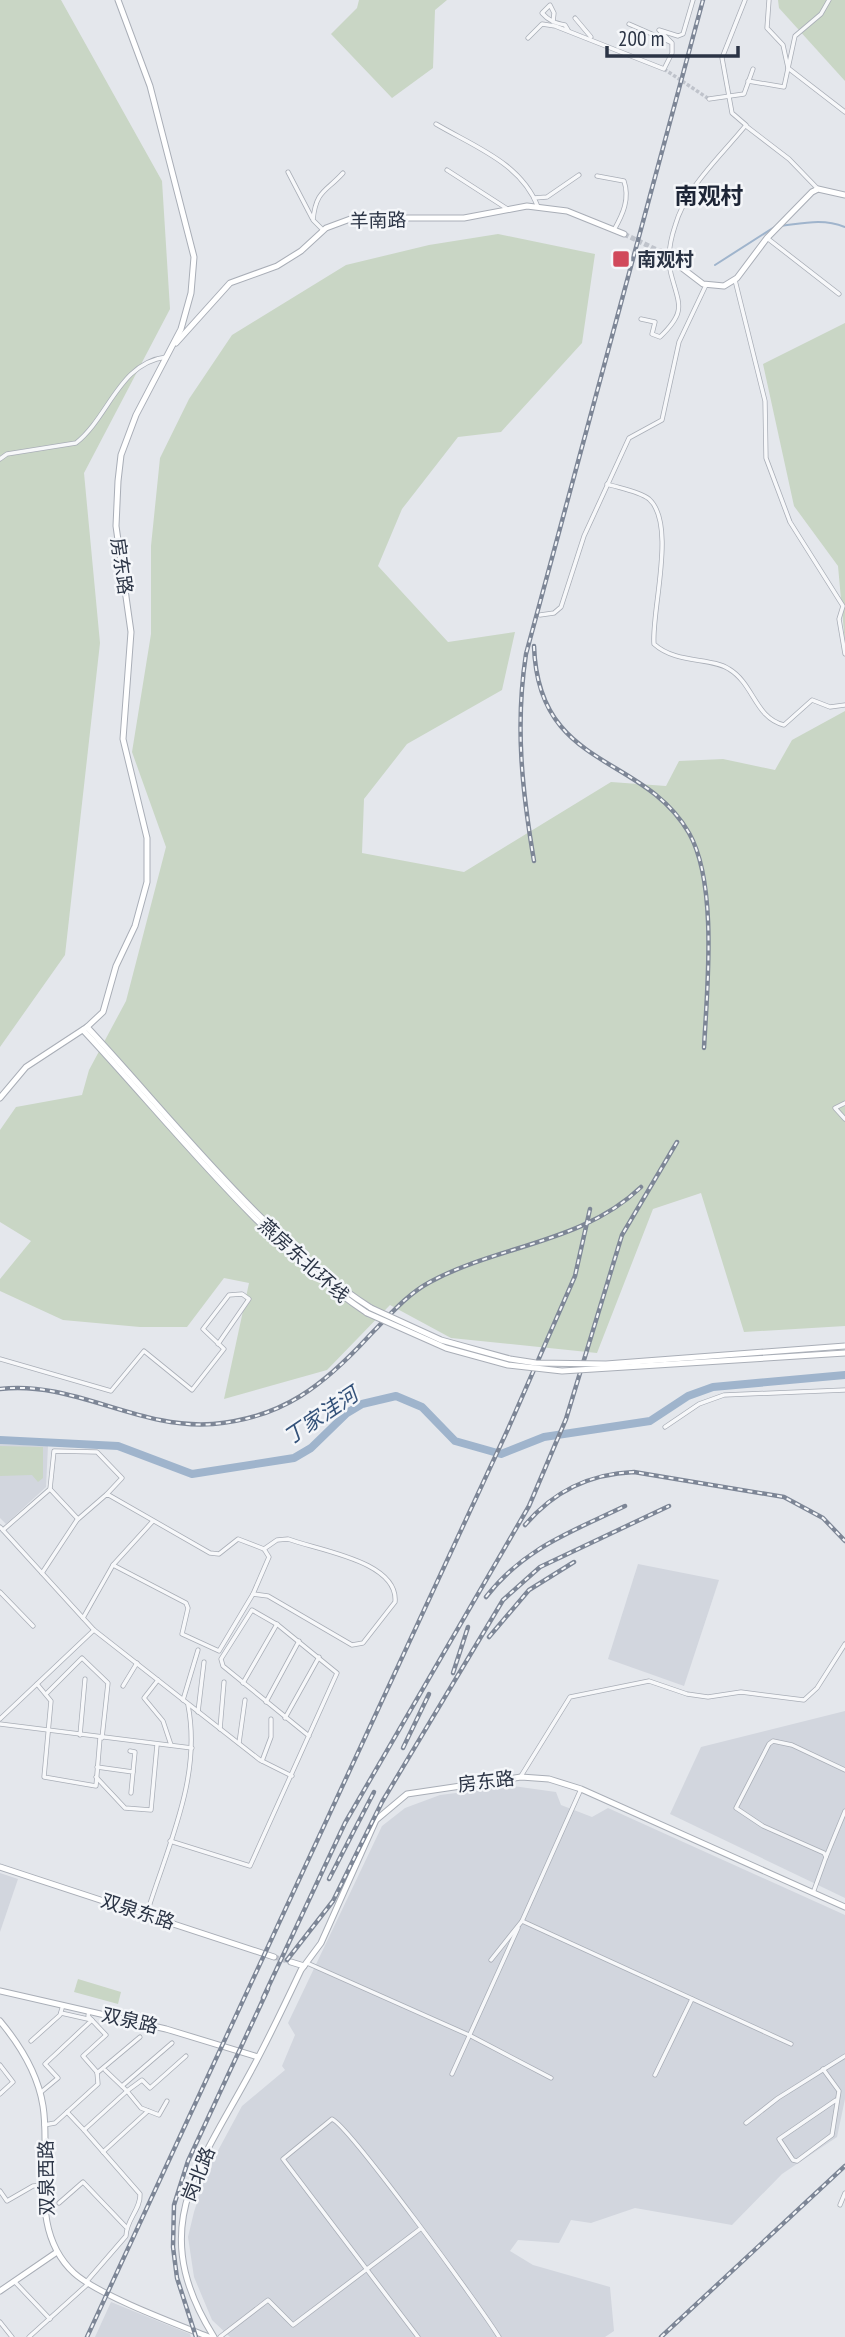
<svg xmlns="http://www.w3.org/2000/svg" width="845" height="2337" font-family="'PT Sans Narrow','Noto Sans SC',sans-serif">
<rect width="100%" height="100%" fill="#e4e7ec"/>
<g fill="#d2d6de">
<polygon points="0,1444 48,1446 46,1487 6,1524 0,1518"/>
<polygon points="638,1564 719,1580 684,1686 608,1659"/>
<polygon points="845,1711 845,1898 670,1814 701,1747"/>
<polygon points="513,1786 556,1792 561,1805 592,1817 608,1808 845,1915 845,2099 837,2137 782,2174 732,2225 635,2208 591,2223 571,2220 559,2243 518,2240 510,2251 533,2265 610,2287 614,2331 605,2337 230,2337 212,2320 194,2277 188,2237 194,2212 207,2171 242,2106 285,2070 282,2066 295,2035 288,2023 382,1826 405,1808 440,1795"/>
<polygon points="0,1873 18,1879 0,1932"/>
<polygon points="111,2302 190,2334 191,2337 95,2337"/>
</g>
<g fill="#c9d6c5">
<polygon points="0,0 61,0 162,181 170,309 84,473 100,643 65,955 0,1047"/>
<polygon points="359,0 447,0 435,10 433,68 392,98 331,34 357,8"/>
<polygon points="778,0 845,0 845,81 779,8"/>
<polygon points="498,234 595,254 582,343 501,432 458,437 402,509 378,566 448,642 515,632 502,690 407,744 364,799 362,853 464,872 611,782 666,786 679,761 723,759 775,770 792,740 845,711 845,1326 744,1332 701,1193 653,1209 597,1353 451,1338 390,1305 327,1370 224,1399 249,1283 224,1278 187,1327 140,1327 63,1320 0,1291 0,1279 31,1241 0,1222 0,1130 16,1107 82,1095 89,1070 126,1001 166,847 132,752 151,634 151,546 160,458 189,399 232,335 346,265 429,245"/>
<polygon points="845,323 845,643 838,566 794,506 763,364"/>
<polygon points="0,1446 43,1447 43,1478 38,1482 32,1475 0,1476"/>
<polygon points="78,1979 121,1992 118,2004 74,1992"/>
</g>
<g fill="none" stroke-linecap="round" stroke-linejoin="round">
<g stroke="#9fb4cc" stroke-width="2">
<path d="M781,226C804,223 823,218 845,227"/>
<polyline points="715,265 776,226"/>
</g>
<polyline stroke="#9fb4cc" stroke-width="8" points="0,1440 118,1446 192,1474 294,1458 311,1448 347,1413 362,1404 396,1396 422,1407 455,1441 501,1454 544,1437 650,1421 688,1396 713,1387 845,1375"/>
<polyline stroke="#bfc3cb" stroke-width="3.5" stroke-dasharray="3.5 2" stroke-linecap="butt" points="664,69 709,99"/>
<g stroke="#bfc3cb" stroke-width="5" stroke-dasharray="5 2.5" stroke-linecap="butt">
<polyline points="624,234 661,252"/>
<polyline points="274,1957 291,1962"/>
</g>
<g stroke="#a9aeb7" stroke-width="5">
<g id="street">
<polyline points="769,0 767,28 783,45 788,68 845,112"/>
<polyline points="575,18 591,37"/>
<path d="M553,22L554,13L550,5L542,13C549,21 555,23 565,25L568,30"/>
<polyline points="629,24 670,42"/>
<polyline points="528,38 542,24 555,26 664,69 672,53 672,43 659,30 678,36 683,34 693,0"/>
<polyline points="748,81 784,87 795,36 821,14 829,0"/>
<polyline points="709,99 744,94 753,69"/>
<path d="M436,124C475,147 521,163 538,207"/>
<polyline points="746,126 789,159 818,189"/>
<polyline points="447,170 509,210"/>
<polyline points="288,172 312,218"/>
<path d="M597,176L624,181C630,199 623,214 614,230"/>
<polyline points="534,198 547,197 579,175"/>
<path d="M323,230L313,220C316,190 326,192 343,173"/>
<polyline points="767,238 839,294"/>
<polyline points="735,280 765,401 766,458 790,522 843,606 839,619 845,654"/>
<path d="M641,319L655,322L652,334L660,337C687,311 679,305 671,274C667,259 670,241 675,226C686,187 720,157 746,125L732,113L722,58L745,0"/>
<path d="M0,459L7,454L76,443C109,417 119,363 166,357"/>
<path d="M607,484C619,488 639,491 649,499C677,524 651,612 654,644C676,664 711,657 729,669C754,684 755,718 784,725L812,700L830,707L845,705"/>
<polyline points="540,615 554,613 561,607 584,536 629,438 662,420 679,342 706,285"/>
<polyline points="845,1103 835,1108 845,1119"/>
<polyline points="0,1359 111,1391 144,1351 192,1390 224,1349 203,1329 229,1295 242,1294 249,1299 218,1344"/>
<polyline points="665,1427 699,1404 724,1395 845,1390"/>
<polyline points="50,1489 78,1519"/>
<polyline points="0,1527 94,1630 260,1760 292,1776"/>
<polyline points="3,1530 50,1489 54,1451 97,1452 122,1478 107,1494"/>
<polyline points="42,1573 77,1520 107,1494 210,1553 219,1554 238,1539 264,1549 269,1557 253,1594 219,1651 182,1634 188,1608 186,1603 113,1565"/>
<polyline points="0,1592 33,1626"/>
<path d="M253,1594L268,1596L352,1645L363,1643L395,1602C399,1561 317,1550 288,1539L277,1540L264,1549"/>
<polyline points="83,1618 113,1565 153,1521"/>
<polyline points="158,1680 144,1698 163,1721 171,1745"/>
<polyline points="243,1683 277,1624"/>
<polyline points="37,1684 51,1701 44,1777 96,1786 100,1738"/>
<polyline points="123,1686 137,1663"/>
<polyline points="47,1693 82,1658 108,1683 102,1738"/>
<polyline points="183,1700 198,1650"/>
<polyline points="266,1702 299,1641"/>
<polyline points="198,1712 204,1662"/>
<polyline points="285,1718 319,1657"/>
<polyline points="0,1719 94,1630"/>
<polyline points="0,1724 192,1748"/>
<polyline points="220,1729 224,1682"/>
<polyline points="80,1735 85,1679"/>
<polyline points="239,1743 245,1700"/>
<polyline points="130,1751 135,1752 133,1772"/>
<polyline points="262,1761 271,1737 271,1719"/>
<polyline points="97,1767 133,1772 131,1793"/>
<polyline points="521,1776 570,1697 649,1681 687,1694 708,1697 741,1692 804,1700 817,1688 845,1644"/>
<polyline points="96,1777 125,1808 151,1810 157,1745"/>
<polyline points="170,1841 250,1866 337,1673 278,1625 252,1610 221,1659 223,1666 309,1736"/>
<polyline points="826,1857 845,1811"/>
<polyline points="813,1893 826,1857 824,1853 763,1826 736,1808 769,1744 773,1741 792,1745 845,1770"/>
<path d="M147,1913C168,1845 202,1777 188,1705"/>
<polyline points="522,1921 581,1789"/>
<polyline points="491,1960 522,1921 791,2044"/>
<polyline points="307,1963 469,2035 551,2078"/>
<polyline points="31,2041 60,2015 63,2005"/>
<polyline points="0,2065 13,2082 0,2094"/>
<polyline points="823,2069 839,2091 832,2135 797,2161 793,2160 779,2139 836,2100"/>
<polyline points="97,2073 140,2037"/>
<polyline points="452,2074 518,1928"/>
<polyline points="655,2075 692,1999"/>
<polyline points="122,2086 172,2043"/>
<polyline points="40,2093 58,2078 45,2064 92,2020 61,2013"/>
<polyline points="167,2101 159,2115 141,2108 127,2091 142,2080 150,2088 186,2056"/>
<polyline points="67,2112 84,2130 127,2091 105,2070"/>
<polyline points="746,2123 778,2098 845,2056"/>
<polyline points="44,2125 55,2123 98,2084 97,2072 83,2056 106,2035 88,2016 89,2011"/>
<path d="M84,2130L140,2194C141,2209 126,2220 126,2236L87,2281"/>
<polyline points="103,2152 148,2111"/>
<polyline points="0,2191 7,2201 33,2186 43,2185"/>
<polyline points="59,2203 83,2182 126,2227"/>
<polyline points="840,2205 845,2193"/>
<polyline points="14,2281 50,2319"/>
<polyline points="0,2322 12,2337"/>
<polyline points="29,2337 89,2283"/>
<polyline points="220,2337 268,2300 293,2325 420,2229"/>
<path d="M418,2337L283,2159L332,2119C349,2126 482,2309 499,2337"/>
</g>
</g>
<g stroke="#a9aeb7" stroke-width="7">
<g id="secondary">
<polyline points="661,252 703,284 724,286 737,278 767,238 812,192 818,189 845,195"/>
<polyline points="176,343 230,283 277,266 301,251 326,228 353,218 464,218 527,206 567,211 624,234"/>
<path d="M87,1027C172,1118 266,1241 371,1308"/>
<path d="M83,1030C170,1123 262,1243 367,1313"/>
<polyline points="0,1098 26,1067 87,1027 103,1012 116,966 135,926 147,882 147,838 123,739 131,632 116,526 118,481 121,455 136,415 181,329 191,293 194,257 150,86 118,0"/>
<polyline points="0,1867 274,1957"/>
<polyline points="291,1962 304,1966"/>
<polyline points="0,1991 166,2029 258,2057"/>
<path d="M0,2021C20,2045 38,2074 43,2106C52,2162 27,2229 74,2273C98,2295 176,2324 209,2337"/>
<polyline points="0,2291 57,2252"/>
<path d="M214,2337C145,2227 199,2168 251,2071C269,2038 285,2004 301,1970L321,1943L376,1820L407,1794L521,1777L549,1779L581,1789L845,1907"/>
</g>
</g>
<use href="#street" stroke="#f7f8fa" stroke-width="3.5"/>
<use href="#secondary" stroke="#fff" stroke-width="5"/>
<g stroke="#7d8696" stroke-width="4.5">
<g id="rail">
<path d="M534,646C538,770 643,753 689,833C718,884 707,989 704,1048"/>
<path d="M534,861C522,790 515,725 526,654L703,0"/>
<path d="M0,1389C73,1380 139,1430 213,1424C283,1418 324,1385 370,1335C389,1316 406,1295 430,1282C498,1245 583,1243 641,1187"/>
<path d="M525,1525C554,1491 589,1474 634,1472L784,1497L823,1518L845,1541"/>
<path d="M486,1597C524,1548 571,1532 625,1506"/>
<polyline points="489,1637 529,1590 574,1562"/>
<polyline points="453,1673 468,1627"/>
<polyline points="403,1748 429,1694"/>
<polyline points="329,1879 374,1792"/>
<polyline points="287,1960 333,1901 382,1802 503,1600 540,1567 669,1506"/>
<polyline points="263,1998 345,1823 529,1506 566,1419 622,1235 677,1142"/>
<polyline points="87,2337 508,1429 575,1276 590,1209"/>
<polyline points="196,2337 177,2278 173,2247 174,2205 188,2161 268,1989"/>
<polyline points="661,2337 845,2166"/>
</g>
</g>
<use href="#rail" stroke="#f4f6f9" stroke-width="2" stroke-dasharray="5" stroke-linecap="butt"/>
<g stroke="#a9aeb7" stroke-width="7" stroke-linecap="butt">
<g id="secondary-bridge">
<polyline points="371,1308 441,1340 510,1359 536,1363 606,1364 845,1346"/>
<polyline points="367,1313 446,1348 508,1365 562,1371 845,1353"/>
</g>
</g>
<use href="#secondary-bridge" stroke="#fff" stroke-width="5"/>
</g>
<rect fill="#d1495b" stroke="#f4f6f9" stroke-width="2.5" x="612" y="250" width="18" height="18" rx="3.5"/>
<g text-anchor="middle" stroke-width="5" stroke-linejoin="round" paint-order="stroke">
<g font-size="19" fill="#2b3445" stroke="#f4f6f9">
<text transform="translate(378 220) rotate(-1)" y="7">羊南路</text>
<text transform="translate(122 566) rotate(82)" y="7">房东路</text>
<text transform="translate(304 1260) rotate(42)" y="7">燕房东北环线</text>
<text transform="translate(486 1781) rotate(-7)" y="7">房东路</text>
<text transform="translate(138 1911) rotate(18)" y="7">双泉东路</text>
<text transform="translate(130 2020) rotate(13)" y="7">双泉路</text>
<text transform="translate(198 2174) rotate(-68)" y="7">岗北路</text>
<text transform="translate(46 2178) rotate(-91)" y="7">双泉西路</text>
</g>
<g font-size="19" font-weight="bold" fill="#2b3445" stroke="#f4f6f9" text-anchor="start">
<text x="637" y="266">南观村</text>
</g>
<g font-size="21" font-style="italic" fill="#34527a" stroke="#f4f6f9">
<text transform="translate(321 1416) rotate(-34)" y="7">丁家洼河</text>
</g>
<g font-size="23" font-weight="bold" fill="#1d2536" stroke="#f4f6f9">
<text x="709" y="204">南观村</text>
</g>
</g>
<path d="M607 46v10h131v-10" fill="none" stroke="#2b3445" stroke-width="3.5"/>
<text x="618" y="46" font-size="21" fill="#2b3445" stroke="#f4f6f9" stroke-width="5" paint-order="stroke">200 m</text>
</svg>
